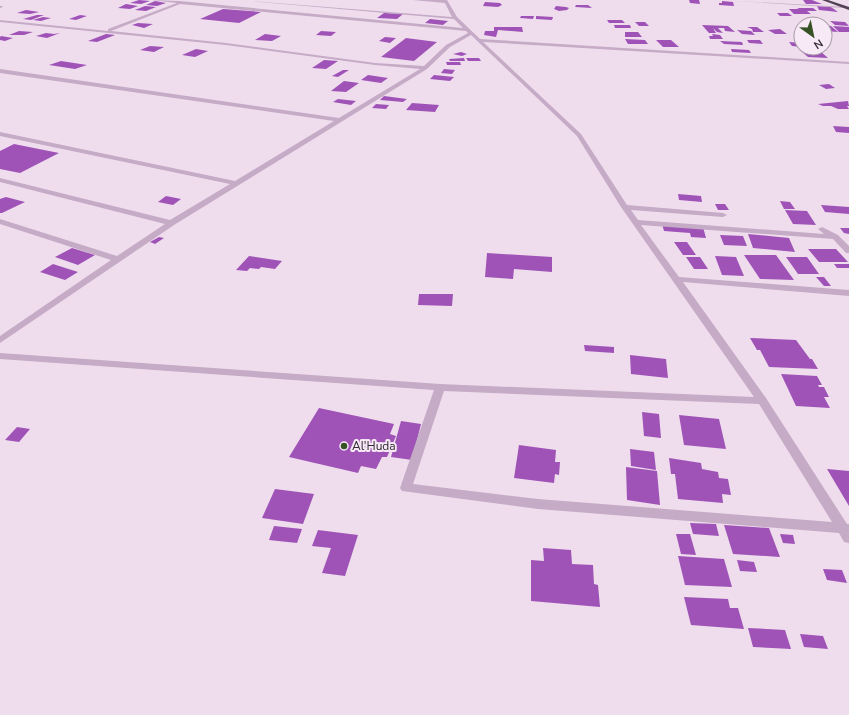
<svg xmlns="http://www.w3.org/2000/svg" width="849" height="715" font-family="'Nunito Sans',sans-serif">
<rect width="100%" height="100%" fill="#efddee"/>
<g fill="#9f53b7">
<polygon points="139,0 150,1 141,4 130,3"/>
<polygon points="689,0 699,0 700,4 690,3"/>
<polygon points="803,0 812,0 822,4 806,4"/>
<polygon points="155,1 166,3 157,6 146,5"/>
<polygon points="722,1 733,2 734,6 719,5 719,3 722,3"/>
<polygon points="485,2 500,3 502,5 498,7 483,6"/>
<polygon points="126,4 138,6 130,9 118,8"/>
<polygon points="576,5 588,5 592,8 575,7"/>
<polygon points="145,6 156,7 146,11 135,10"/>
<polygon points="556,6 566,7 569,8 567,10 559,11 554,9"/>
<polygon points="817,6 831,7 838,12 819,10"/>
<polygon points="797,8 813,8 817,11 807,11 811,14 794,14 789,9 799,9"/>
<polygon points="223,9 261,12 239,23 200,19"/>
<polygon points="26,10 39,12 30,14 17,13"/>
<polygon points="384,13 403,14 397,19 377,18"/>
<polygon points="777,13 788,13 792,16 780,16"/>
<polygon points="37,15 44,15 31,20 23,19"/>
<polygon points="80,15 87,16 76,20 69,19"/>
<polygon points="521,16 534,16 533,19 520,18"/>
<polygon points="536,16 553,17 552,20 536,19"/>
<polygon points="43,17 51,18 41,21 33,20"/>
<polygon points="430,19 448,21 443,25 425,23"/>
<polygon points="811,19 822,19 826,24 810,24 807,21 813,21"/>
<polygon points="607,20 622,20 625,23 609,23"/>
<polygon points="830,21 845,22 849,26 835,25"/>
<polygon points="635,22 645,22 649,26 639,26"/>
<polygon points="138,23 153,24 144,28 132,25"/>
<polygon points="614,25 630,25 631,28 615,28"/>
<polygon points="702,25 728,26 735,32 725,31 724,28 718,28 723,33 717,32 713,28 716,33 709,33"/>
<polygon points="825,25 831,26 838,32 825,31"/>
<polygon points="833,26 849,27 849,32 839,32"/>
<polygon points="494,27 522,27 523,32 498,30 496,37 484,35 485,31 494,31"/>
<polygon points="747,27 757,27 764,32 753,32 752,29"/>
<polygon points="780,29 787,34 775,34 768,30"/>
<polygon points="737,30 751,31 755,35 742,34"/>
<polygon points="19,31 33,32 24,35 9,35"/>
<polygon points="321,31 336,32 331,36 316,35"/>
<polygon points="625,32 638,32 642,37 625,37"/>
<polygon points="46,33 54,34 60,33 47,38 36,36"/>
<polygon points="106,34 115,35 97,42 88,41"/>
<polygon points="265,34 281,36 272,41 255,40"/>
<polygon points="712,34 720,35 723,39 710,39 709,36 713,36"/>
<polygon points="0,37 1,36 13,38 5,41 0,40"/>
<polygon points="385,37 396,38 390,43 379,41"/>
<polygon points="406,38 437,42 414,61 381,57"/>
<polygon points="625,39 645,40 648,44 628,44"/>
<polygon points="656,40 671,40 679,47 663,47"/>
<polygon points="747,40 760,40 763,44 749,43"/>
<polygon points="720,41 742,42 743,45 724,44"/>
<polygon points="789,42 801,43 801,47 792,46"/>
<polygon points="150,46 164,47 154,52 140,50"/>
<polygon points="196,49 208,51 195,57 182,55"/>
<polygon points="731,49 749,50 751,53 732,52"/>
<polygon points="801,51 820,51 828,58 808,57"/>
<polygon points="461,52 467,54 462,56 453,54"/>
<polygon points="464,58 465,61 450,61 449,59"/>
<polygon points="466,58 479,58 481,61 468,61"/>
<polygon points="324,60 338,61 326,69 312,68"/>
<polygon points="61,61 87,65 75,69 49,65"/>
<polygon points="446,62 460,62 461,65 447,65"/>
<polygon points="444,69 455,70 452,74 441,73"/>
<polygon points="343,70 349,70 338,77 332,76"/>
<polygon points="368,75 388,78 381,83 361,80"/>
<polygon points="434,75 454,77 450,81 430,79"/>
<polygon points="344,81 359,83 346,92 331,91"/>
<polygon points="829,84 835,88 826,89 819,85"/>
<polygon points="384,96 407,99 403,102 380,100"/>
<polygon points="338,99 356,101 351,105 333,102"/>
<polygon points="848,101 849,106 847,106 849,109 838,109 831,106 823,106 818,104"/>
<polygon points="412,103 439,105 435,112 406,110"/>
<polygon points="376,104 389,105 386,109 372,108"/>
<polygon points="833,126 849,127 849,133 836,132"/>
<polygon points="14,144 59,153 20,173 0,169 0,151"/>
<polygon points="678,194 701,196 702,202 679,200"/>
<polygon points="166,196 181,199 173,205 158,202"/>
<polygon points="6,197 25,202 2,213 0,213 0,199"/>
<polygon points="780,201 790,202 795,209 784,209"/>
<polygon points="715,204 725,204 729,210 718,210"/>
<polygon points="821,205 849,207 849,214 825,212"/>
<polygon points="785,210 807,211 816,225 793,224"/>
<polygon points="662,224 703,227 706,238 691,237 690,233 664,231"/>
<polygon points="840,228 849,228 849,234 844,233"/>
<polygon points="748,234 789,238 795,252 753,248"/>
<polygon points="720,235 743,236 747,246 724,245"/>
<polygon points="159,237 164,238 155,244 150,242"/>
<polygon points="674,242 687,242 696,255 683,255"/>
<polygon points="72,248 95,255 78,265 55,257"/>
<polygon points="808,249 836,249 848,262 819,262"/>
<polygon points="487,253 552,257 552,272 514,269 513,279 485,277"/>
<polygon points="744,255 776,255 794,280 760,279"/>
<polygon points="249,256 282,261 275,269 261,267 259,269 250,268 247,271 236,270"/>
<polygon points="715,256 736,257 744,276 722,275"/>
<polygon points="686,257 700,257 708,269 694,269"/>
<polygon points="786,257 807,257 819,274 798,274"/>
<polygon points="53,264 78,272 65,280 40,272"/>
<polygon points="834,264 849,264 849,268 837,268"/>
<polygon points="816,277 824,277 831,286 824,286"/>
<polygon points="419,294 453,294 452,306 418,305"/>
<polygon points="750,338 796,340 810,359 812,359 818,369 769,367 760,350 757,350"/>
<polygon points="584,345 614,347 614,353 585,351"/>
<polygon points="630,355 666,359 668,378 631,374"/>
<polygon points="781,374 817,376 822,385 818,385 819,387 824,387 829,397 824,397 830,408 796,406"/>
<polygon points="319,408 394,424 390,434 396,436 387,457 382,457 376,469 361,466 358,473 289,457"/>
<polygon points="642,412 659,414 661,438 644,436"/>
<polygon points="679,415 719,419 726,449 684,445"/>
<polygon points="401,421 421,424 412,460 391,457"/>
<polygon points="17,427 30,429 19,442 5,440"/>
<polygon points="519,445 556,450 555,462 560,462 559,475 555,474 554,483 514,478"/>
<polygon points="630,449 654,452 656,470 631,466"/>
<polygon points="669,458 701,463 702,469 718,472 719,478 728,479 731,495 722,494 723,503 678,499 675,474 671,474"/>
<polygon points="626,467 657,471 660,505 627,500"/>
<polygon points="827,469 849,471 849,506"/>
<polygon points="275,489 314,494 303,524 262,518"/>
<polygon points="690,523 716,524 719,536 693,534"/>
<polygon points="724,525 769,528 780,557 733,554"/>
<polygon points="274,526 302,529 297,543 269,540"/>
<polygon points="318,530 358,535 345,576 322,573 331,548 312,546"/>
<polygon points="676,534 690,534 696,555 681,554"/>
<polygon points="780,534 793,535 795,544 783,543"/>
<polygon points="543,548 571,550 572,564 593,565 594,584 598,585 600,607 531,601 531,560 544,561"/>
<polygon points="678,556 724,559 732,587 685,585"/>
<polygon points="737,560 754,562 757,572 740,571"/>
<polygon points="823,569 842,570 847,583 827,580"/>
<polygon points="684,597 728,599 730,608 738,608 744,629 691,625"/>
<polygon points="748,628 785,630 791,649 753,647"/>
<polygon points="800,634 823,636 828,649 804,647"/>
</g>
<g fill="none" stroke-linecap="round" stroke-linejoin="round">
<g fill="#c5abc6" fill-rule="evenodd">
<path d="M151,0L179,1L463,28L454,19L238,0L452,17L445,3L413,0H447L457,17L480,39L849,62V64L483,42L581,134L627,205L723,213L727,215L723,217L631,210L638,220L824,234L818,229L822,227L838,235L849,246V253H846L833,239L641,225L679,277L849,290V296L683,282L766,398L847,524H849V543L844,542L839,533L538,509L402,491L400,488L434,390L0,359V353L440,384L754,397L621,207L577,136L471,35L450,47L427,69L174,225L0,343V336L111,260L0,224V219L117,256L165,224L0,182V178L170,220L230,184L0,136V132L235,181L334,121L0,73V69L339,118L420,69L375,65L226,45L0,22V20L108,31V29L177,3ZM180,4L466,31L468,33L446,45L424,66L375,63L226,43L111,31ZM444,391L759,404L832,522L538,499L413,484Z"/>
<polygon points="720,0 846,7 844,8"/>
<polygon points="0,6 2,6 3,7 0,8"/>
</g>
<polygon fill="#514154" fill-rule="evenodd" points="822,0 828,0 849,7 849,10"/>
</g>
<circle fill="#365124" stroke="#f7e9f6" stroke-width="1.5" cx="344" cy="446" r="4"/>
<g text-anchor="middle" stroke-width="4" stroke-linejoin="round" paint-order="stroke">
<g font-size="12" fill="#322934" stroke="#f7e9f6" text-anchor="start">
<text x="352" y="450">Al'Huda</text>
</g>
</g>
<g transform="translate(813 36) rotate(147)"><circle r="19" fill="#f7e9f6" stroke="#a89ca8"/>
<path d="M0-3L7 15L0 10L-7 15Z" fill="#365124"/>
<text y="-6" font-size="11" font-weight="bold" text-anchor="middle" fill="#322934">N</text>
</g>
</svg>
